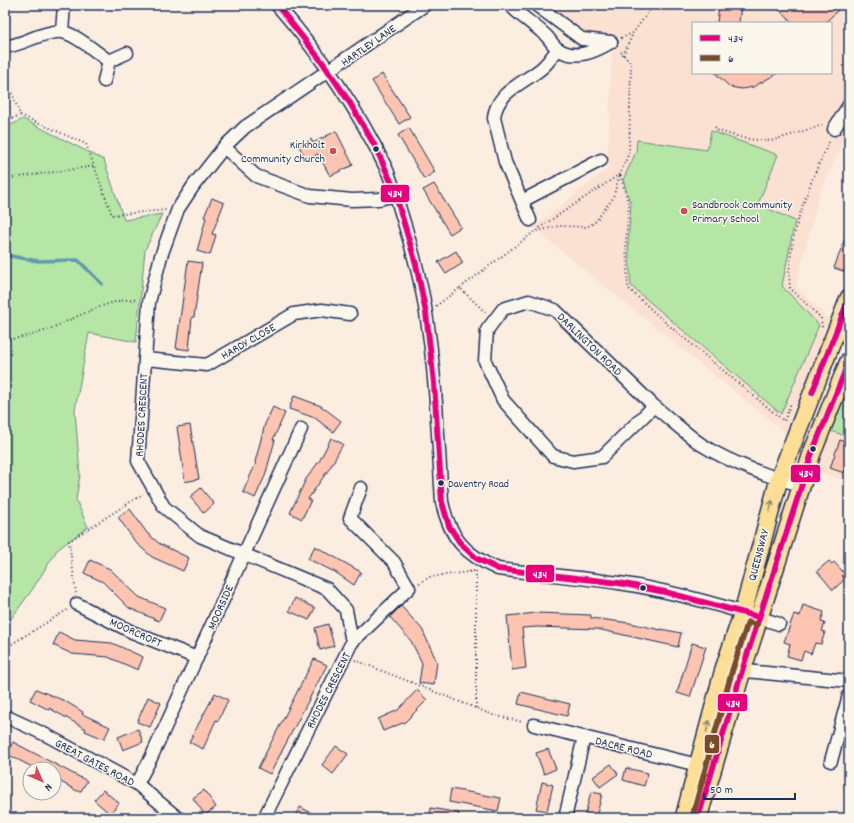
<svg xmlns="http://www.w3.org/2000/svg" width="854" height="823" font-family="Dekko,sans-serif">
<rect width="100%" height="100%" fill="#fbede0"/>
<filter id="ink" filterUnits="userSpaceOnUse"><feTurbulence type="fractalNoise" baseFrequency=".025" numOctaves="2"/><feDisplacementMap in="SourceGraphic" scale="8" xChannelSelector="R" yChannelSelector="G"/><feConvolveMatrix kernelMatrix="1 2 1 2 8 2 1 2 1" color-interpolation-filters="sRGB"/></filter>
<g filter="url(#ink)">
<g fill="#fbe1d2" fill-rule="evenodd">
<path d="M528,5H849V130L819,195L796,286L832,323L788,435L533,228L607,169L612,51L606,47H582ZM693,23H831V73H693Z"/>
<polygon points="827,430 849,437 849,470 845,480 811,470"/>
</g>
<g fill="#b6e6a5" stroke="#688a82">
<polygon points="23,119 104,160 124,220 162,214 145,250 136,342 89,333 75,410 80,475 76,500 88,527 57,550 32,590 5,627 5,128"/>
<polygon points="711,131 778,155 758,204 795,221 782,286 819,325 781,414 631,286 628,241 631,205 623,180 636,152 637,140 707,150"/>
<polygon points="849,385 849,437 831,431"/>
</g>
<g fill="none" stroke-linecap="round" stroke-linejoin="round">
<polyline stroke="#6099b1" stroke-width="3.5" points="5,255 38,261 78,260 102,284"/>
</g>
<g fill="#fcc4b1" stroke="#1b2f5e">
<polygon points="719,5 741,5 739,23 717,23"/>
<polygon points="774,5 832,5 838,10 825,23 793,23"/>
<polygon points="715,73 778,73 753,87 742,89 730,87"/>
<polygon points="382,74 410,117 399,124 372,81"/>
<polygon points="409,128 435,172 424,179 398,135"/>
<polygon points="336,131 353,165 330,176 318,154 306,160 299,146 311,139 313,143"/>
<polygon points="434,184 461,227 450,234 423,190"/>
<polygon points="212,198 224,203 212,234 216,235 210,255 197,251 206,218 204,217"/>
<polygon points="848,230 849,264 846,272 834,268"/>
<polygon points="456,251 463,263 446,274 438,262"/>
<polygon points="188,261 202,263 194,317 192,317 189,350 176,348"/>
<polygon points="294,396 321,406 341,421 333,432 315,418 289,409"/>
<polygon points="273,407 285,413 273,440 275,440 265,476 255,498 243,492 256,463 255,462 265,424"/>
<polygon points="190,425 199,479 185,482 177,427"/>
<polygon points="331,438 343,444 331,466 308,499 311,500 302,519 290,513 306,479 320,460"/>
<polygon points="840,440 849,443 849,460 844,473 830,468"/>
<polygon points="201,488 214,504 204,513 190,497"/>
<polygon points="130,509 147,533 160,544 189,558 183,571 152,557 136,543 118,517"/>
<polygon points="315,546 361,572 354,585 335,572 308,559"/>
<polygon points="90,560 110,569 139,597 165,608 159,621 129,608 103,582 84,573"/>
<polygon points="829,561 832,564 834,562 845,574 842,576 845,579 833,590 817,571"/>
<polygon points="295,598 315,608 309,620 289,611"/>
<polygon points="803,605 824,612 821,622 825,623 822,631 825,632 821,644 815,643 811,654 804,651 801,660 787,656 790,644 784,642 794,614 800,616"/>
<polygon points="401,606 422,629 437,662 434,685 419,683 422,663 411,641 390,617"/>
<polygon points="537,613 591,615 591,618 630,623 661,630 661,629 681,633 678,647 597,629 537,627 522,628 526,668 512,670 507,616"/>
<polygon points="328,624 334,646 320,650 315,628"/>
<polygon points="59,632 75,640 112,643 143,657 138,670 108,657 72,654 53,645"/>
<polygon points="692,643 706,647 690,697 677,693"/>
<polygon points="314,659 327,665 270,774 258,768"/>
<polygon points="36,689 65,701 83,712 82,714 110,727 104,739 85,731 86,729 49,708 49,710 30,700"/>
<polygon points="417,690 427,700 405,722 383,731 378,719 398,710"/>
<polygon points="521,692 570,704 567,716 518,704"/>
<polygon points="215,693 228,700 218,721 216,720 203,749 189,742"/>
<polygon points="148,697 161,703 150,727 137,722"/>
<polygon points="138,729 143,742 123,750 118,737"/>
<polygon points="13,742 87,781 81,791 77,791 54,778 54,769 36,769 7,754"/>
<polygon points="336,746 348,754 333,774 322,765"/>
<polygon points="548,749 556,769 544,774 536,753"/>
<polygon points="611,764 618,774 600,787 593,777"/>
<polygon points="626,768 648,773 644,786 623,780"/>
<polygon points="542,782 553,785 547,811 536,809"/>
<polygon points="451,789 501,798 498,811 449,802"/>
<polygon points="103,790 119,803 110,814 94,800"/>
<polygon points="204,790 216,807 205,815 193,798"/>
<polygon points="591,792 602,794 596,818 584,818"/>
<polygon points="300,807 321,818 295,818"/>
<polygon points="431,808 459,813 458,818 430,818"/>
</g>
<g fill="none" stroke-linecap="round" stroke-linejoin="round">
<g stroke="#1b2f5e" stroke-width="15">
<g id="minor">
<path d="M277,5C321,55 357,108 386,168C393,183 397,200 402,216C412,248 421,280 426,313C436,375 438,439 442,502C450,538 465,555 498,569C538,574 579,577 619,583C673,591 728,607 779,624"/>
<path d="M510,5C520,16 532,23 543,33C549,37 552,45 558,49C575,61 596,51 611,42"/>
<polyline points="536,5 582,39 611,42"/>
<polyline points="62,32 64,5"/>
<path d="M5,47C22,45 45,30 62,32C76,34 97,53 109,61"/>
<polyline points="104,81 109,61 127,53"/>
<polyline points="834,129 849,105"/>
<polyline points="224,147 256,176 310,196 352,200 379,199 396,195"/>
<polyline points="522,201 601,160"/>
<path d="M530,220L505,162L494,118C496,92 524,83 542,68C548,63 553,55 558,49"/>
<polyline points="145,359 207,365 294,314 322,310 350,314"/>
<path d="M654,406L555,310L529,301L503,309L487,330L485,361L503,400L553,456L573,461L602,457L654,406C670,419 685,433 702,445C729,462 771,478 802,485"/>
<polyline points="77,604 132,632 197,658"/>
<polyline points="352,642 409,588 394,562 350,518 361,488"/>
<polyline points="735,670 849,681"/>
<polyline points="5,716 46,735 137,784 178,818"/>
<polyline points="534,725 706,767"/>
<polyline points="831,761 849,695"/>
<polyline points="137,784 151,758 301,429"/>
<polyline points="264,818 352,642 346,610 327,589 200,536 164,507 138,461 149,302 161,256 178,209 194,185 224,147 245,127 425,5"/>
<polyline points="565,818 584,737"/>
</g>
</g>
<g stroke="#1b2f5e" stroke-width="20">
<g id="highway">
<polyline points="684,818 724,669 743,612 779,479 849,298"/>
<polyline points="698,818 742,671 812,453 849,361"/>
</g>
</g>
<g stroke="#1b2f5e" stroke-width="2" stroke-dasharray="1 3" stroke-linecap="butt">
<polyline points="621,38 633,33 654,5"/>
<polyline points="623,55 633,34"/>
<polyline points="5,74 20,115 86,144 112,215 166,210"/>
<polyline points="5,122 20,115"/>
<polyline points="715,127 718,131 747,139 771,141 823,125"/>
<polyline points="5,179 95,166"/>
<polyline points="539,228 620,174 629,153 631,63 619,50"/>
<polyline points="537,231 559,226 587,227 595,222 613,198 620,174 629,205 626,241 628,288 666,323 784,421 791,403"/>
<polyline points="460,288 534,232"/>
<polyline points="436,306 460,288 486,313"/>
<path d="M822,327L821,318L790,288C785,240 810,182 830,140"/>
<path d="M5,340C20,338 33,335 47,330C72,320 113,296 138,300"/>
<polyline points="419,583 430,577 475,571"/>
<polyline points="76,593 69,541 143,494"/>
<polyline points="5,648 67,610"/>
<polyline points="355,660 493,715 523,722"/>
<polyline points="476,708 476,571"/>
</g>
<use href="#minor" stroke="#fbf7ec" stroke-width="12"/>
<use href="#highway" stroke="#fdde96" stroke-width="17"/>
<g stroke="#fbf7ec" stroke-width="9">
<g id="bus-1">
<polyline points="277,5 323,63 350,103 375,146 393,186 416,264 426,313 434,383 442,502 449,526 461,544 476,558 498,569 619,583 665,592 759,617"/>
<polyline points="812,393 849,298"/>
<polyline points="698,818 742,671 812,453 849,361"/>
</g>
</g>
<g stroke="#fbf7ec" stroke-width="9">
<polyline id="bus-2" points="692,818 732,671 748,622 757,625"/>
</g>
<use href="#bus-1" stroke="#e5007d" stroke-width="6"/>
<use href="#bus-2" stroke="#7a4b2a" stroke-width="6"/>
</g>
<defs><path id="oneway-shaft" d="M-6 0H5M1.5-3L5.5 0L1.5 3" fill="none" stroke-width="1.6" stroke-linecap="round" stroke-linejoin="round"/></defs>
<g stroke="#8c867a">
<use href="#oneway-shaft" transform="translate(771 506) rotate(-75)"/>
<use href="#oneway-shaft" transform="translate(708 726) rotate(-75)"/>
</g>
</g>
<g fill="#1b2f5e" stroke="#fbf7ec" stroke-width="1.5">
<circle cx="376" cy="149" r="3.5"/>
<circle cx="813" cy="449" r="3.5"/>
<circle cx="441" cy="483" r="3.5"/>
<circle cx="643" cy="588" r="3.5"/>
</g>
<g fill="#d1495b" stroke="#fbf7ec" stroke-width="1.5">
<circle cx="333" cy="151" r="4"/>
<circle cx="684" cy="211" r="4"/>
</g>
<g text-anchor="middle" stroke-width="3" stroke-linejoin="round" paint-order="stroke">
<g font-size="11" fill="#1b2f5e" stroke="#fbf7ec" text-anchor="start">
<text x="448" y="487">Daventry Road</text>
</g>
<g font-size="12" fill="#1b2f5e" stroke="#fbf7ec">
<text transform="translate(368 45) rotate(-35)" y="4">HARTLEY LANE</text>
<text transform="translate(248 341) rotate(-30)" y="4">HARDY CLOSE</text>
<text transform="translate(590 344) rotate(44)" y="4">DARLINGTON ROAD</text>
<text transform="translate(141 415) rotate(-87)" y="4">RHODES CRESCENT</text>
<text transform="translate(758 555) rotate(-75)" y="4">QUEENSWAY</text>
<text transform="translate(220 607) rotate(-66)" y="4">MOORSIDE</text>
<text transform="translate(136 632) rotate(24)" y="4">MOORCROFT</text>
<text transform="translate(328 690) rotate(-63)" y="4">RHODES CRESCENT</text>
<text transform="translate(624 747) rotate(14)" y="4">DACRE ROAD</text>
<text transform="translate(95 762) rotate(28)" y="4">GREAT GATES ROAD</text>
</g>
<g font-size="12" fill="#1b2f5e" stroke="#fbf7ec" text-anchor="end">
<text x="325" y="148">Kirkholt<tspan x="325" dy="14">Community Church</tspan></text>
<text x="692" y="208" text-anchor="start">Sandbrook Community<tspan x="692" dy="14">Primary School</tspan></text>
</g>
</g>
<g stroke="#fbf7ec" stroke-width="1.5">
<rect x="380" y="184" width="30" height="19" rx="4" fill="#e5007d"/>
<rect x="790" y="464" width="31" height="19" rx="4" fill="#e5007d"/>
<rect x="525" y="564" width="30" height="19" rx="4" fill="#e5007d"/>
<rect x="717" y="693" width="31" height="19" rx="4" fill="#e5007d"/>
<rect x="704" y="734" width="16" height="20" rx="4" fill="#7a4b2a"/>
</g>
<g font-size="11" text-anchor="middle" font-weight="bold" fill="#fff">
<text x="395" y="197">434</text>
<text x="806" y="477">434</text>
<text x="540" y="578">434</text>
<text x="733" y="707">434</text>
<text x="712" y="748">6</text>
</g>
<rect width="854" height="823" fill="none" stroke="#fbf7ec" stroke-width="20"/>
<rect x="10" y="10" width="834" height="803" fill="none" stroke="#1b2f5e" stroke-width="1.5" filter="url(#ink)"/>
<rect x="692" y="22" width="140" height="52" fill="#fbf7ec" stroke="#a1a7b3"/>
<rect x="700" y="35" width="20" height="6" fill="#e5007d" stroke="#a1a7b3"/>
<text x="728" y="42" font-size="12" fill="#1b2f5e">434</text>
<rect x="700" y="55" width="20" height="6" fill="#7a4b2a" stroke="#a1a7b3"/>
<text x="728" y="62" font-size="12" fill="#1b2f5e">6</text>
<g transform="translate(42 781) rotate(135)"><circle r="19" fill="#fbf7ec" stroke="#a1a7b3"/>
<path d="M0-3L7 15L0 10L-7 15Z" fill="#d1495b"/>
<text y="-6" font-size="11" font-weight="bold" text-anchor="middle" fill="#1b2f5e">N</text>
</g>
<path d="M704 793v6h91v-6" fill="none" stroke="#1b2f5e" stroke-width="2"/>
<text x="710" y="793" font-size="12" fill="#1b2f5e" stroke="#fbf7ec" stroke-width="3" paint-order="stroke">50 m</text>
</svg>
